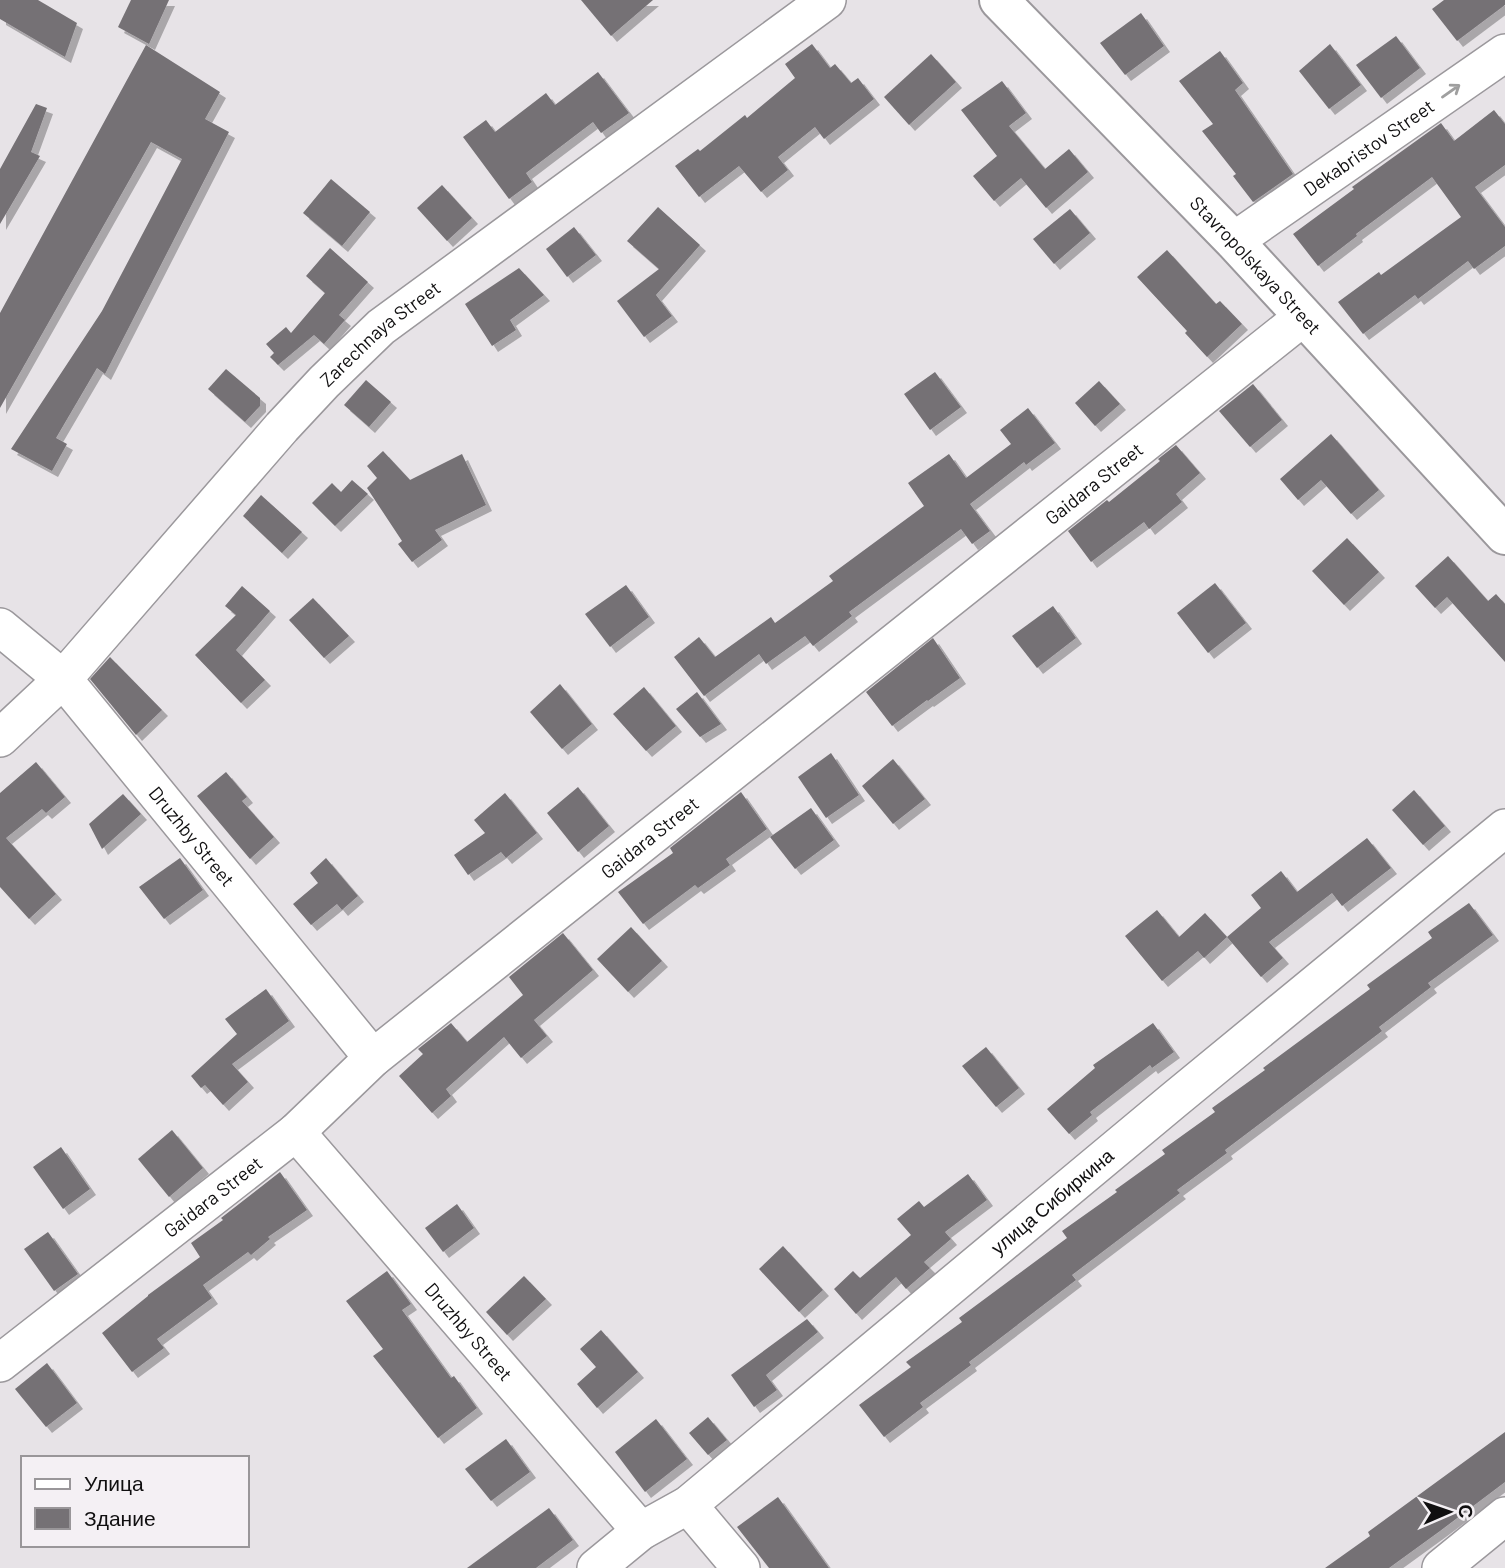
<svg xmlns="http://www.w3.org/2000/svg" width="1505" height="1568" font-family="Barlow,sans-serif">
<defs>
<filter id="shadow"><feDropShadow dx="6" dy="6" stdDeviation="0" flood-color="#0004"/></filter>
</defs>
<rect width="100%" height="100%" fill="#e7e3e7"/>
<g fill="#757175" filter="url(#shadow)">
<polygon points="0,0 38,0 77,23 65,57 0,19"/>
<polygon points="131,0 169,0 149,44 118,27"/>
<polygon points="581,0 653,0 611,36"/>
<polygon points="1444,0 1505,0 1505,5 1457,41 1432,9"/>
<polygon points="1141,13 1164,46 1125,75 1100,43"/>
<polygon points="1396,36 1420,68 1381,98 1356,65"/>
<polygon points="812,44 830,68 835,64 851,83 858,78 874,99 824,139 815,127 778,157 788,170 761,192 739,166 699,197 675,166 698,149 700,151 745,115 747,118 795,78 785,64"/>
<polygon points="1330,44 1361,85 1329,109 1299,71"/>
<polygon points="146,45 220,92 205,119 229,132 105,374 97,368 56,438 67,444 52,471 11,449 102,311 182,159 151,142 0,408 0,313"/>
<polygon points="1220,51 1243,83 1235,90 1293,174 1253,202 1233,176 1236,174 1202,131 1213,124 1179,81"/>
<polygon points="931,54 956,82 909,125 884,97"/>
<polygon points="598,72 629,113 601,133 593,122 526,173 532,182 509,199 463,137 486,120 495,132 546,93 555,105"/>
<polygon points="1002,81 1026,113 1009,126 1045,169 1069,149 1088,172 1046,208 1021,178 994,201 973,176 997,156 961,110"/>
<polygon points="36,104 47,108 31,152 40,156 0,224 0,169"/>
<polygon points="1494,110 1505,124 1505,165 1475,187 1505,227 1505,246 1474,269 1468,261 1418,299 1415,295 1363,334 1338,302 1379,272 1381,275 1461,217 1432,177 1356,234 1357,236 1318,266 1293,234 1354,189 1352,187 1441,123 1454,141"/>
<polygon points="331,179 370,212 342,246 303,213"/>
<polygon points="442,185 472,218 447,241 417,208"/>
<polygon points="658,207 700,245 656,295 672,316 644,337 617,301 659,269 627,241"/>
<polygon points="1070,209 1090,233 1054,264 1033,239"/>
<polygon points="574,227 596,255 567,277 546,249"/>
<polygon points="330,248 368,282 339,315 345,320 324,344 314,335 278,365 270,357 274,353 266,344 286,327 291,333 325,293 306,276"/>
<polygon points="1167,250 1216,304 1220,301 1242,324 1207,357 1185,333 1187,331 1137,277"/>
<polygon points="519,268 544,295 510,320 516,330 492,346 465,304"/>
<polygon points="226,369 260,398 260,406 245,422 208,389"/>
<polygon points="935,372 961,407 930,430 904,394"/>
<polygon points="366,380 391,402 369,427 344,405"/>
<polygon points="1099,381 1120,404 1095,426 1075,403"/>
<polygon points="1253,384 1282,420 1250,447 1219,411"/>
<polygon points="1028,408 1055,443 1026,465 1024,462 970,504 990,531 972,544 961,529 849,612 852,616 813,646 805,636 766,664 759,654 704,696 674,657 699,637 715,657 771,617 775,623 833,581 829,576 924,506 908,483 949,454 966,478 1011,444 1000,430"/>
<polygon points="1331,434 1379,490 1351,514 1321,480 1298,500 1280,479"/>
<polygon points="1176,445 1200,473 1176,494 1182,502 1149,529 1144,522 1091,562 1068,531 1107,500 1109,502 1160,461 1158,459"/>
<polygon points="383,451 410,480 462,454 486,505 435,530 442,540 412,562 398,544 402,541 367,488 377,478 367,466"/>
<polygon points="352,480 368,494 335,526 312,503 332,483 341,492"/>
<polygon points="261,495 302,532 282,553 243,516"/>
<polygon points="1347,538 1379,572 1344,605 1312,571"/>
<polygon points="1448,556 1488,601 1496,594 1505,604 1505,662 1447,597 1435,608 1415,586"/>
<polygon points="1215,583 1246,623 1208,653 1177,613"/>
<polygon points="626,585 649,617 610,647 585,614"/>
<polygon points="242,586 270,611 236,650 265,680 241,703 195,655 236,615 225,606"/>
<polygon points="313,598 349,636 324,658 289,620"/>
<polygon points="1053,606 1076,638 1037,668 1012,636"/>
<polygon points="933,638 960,678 928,701 927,700 892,726 866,692"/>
<polygon points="110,657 162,710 136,735 90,679"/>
<polygon points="560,684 592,724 562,749 530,712"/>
<polygon points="644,687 676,726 646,751 613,714"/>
<polygon points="697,692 721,724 700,737 676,709"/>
<polygon points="831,753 859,795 826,818 798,777"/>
<polygon points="893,759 925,799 893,824 862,786"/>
<polygon points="36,762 65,797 46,813 42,809 6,838 56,894 29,919 0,887 0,793"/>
<polygon points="226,772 247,797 242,801 274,837 250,859 197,796"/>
<polygon points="578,787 609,826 578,852 547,813"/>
<polygon points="1414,790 1445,826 1423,845 1392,810"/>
<polygon points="741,792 767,829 726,859 730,865 698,888 695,885 643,924 618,892 673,853 670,848"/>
<polygon points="505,793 537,833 506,858 501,852 468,875 454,855 485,833 474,820"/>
<polygon points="123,794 141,814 102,849 89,824"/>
<polygon points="811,808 834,840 795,869 770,837"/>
<polygon points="1367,838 1391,868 1342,906 1332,893 1269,942 1283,958 1261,977 1227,937 1261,908 1251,895 1281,871 1297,892"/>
<polygon points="180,858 203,890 164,919 139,887"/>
<polygon points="326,858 358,896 342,910 337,904 311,925 293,904 318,883 310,873"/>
<polygon points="1469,903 1493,935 1428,983 1431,987 1379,1027 1382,1031 1225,1150 1227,1153 1177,1190 1180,1193 1072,1275 1076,1280 969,1362 971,1365 920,1403 923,1407 884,1437 859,1405 911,1367 906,1362 962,1322 959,1318 1067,1238 1062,1231 1117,1192 1115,1190 1165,1154 1162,1150 1215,1112 1212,1108 1265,1070 1263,1068 1370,989 1367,985 1432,938 1428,932"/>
<polygon points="1157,910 1179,937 1205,913 1227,937 1204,958 1198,951 1162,981 1125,936"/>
<polygon points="631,927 662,961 628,992 597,959"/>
<polygon points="563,933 593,970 534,1020 547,1036 521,1058 504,1037 446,1089 451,1096 432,1113 399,1076 423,1054 418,1049 451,1023 467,1042 523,995 509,977"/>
<polygon points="266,989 289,1021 232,1064 248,1082 223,1105 205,1085 201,1088 191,1076 237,1034 225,1019"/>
<polygon points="1153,1023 1174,1052 1152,1068 1150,1065 1090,1112 1092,1115 1069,1134 1047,1109 1095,1068 1093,1065"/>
<polygon points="986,1047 1019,1088 996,1107 962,1066"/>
<polygon points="172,1130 203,1168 169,1197 138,1159"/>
<polygon points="61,1147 90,1189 63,1209 33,1167"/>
<polygon points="280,1172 307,1210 268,1237 270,1239 251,1255 248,1252 203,1285 212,1298 157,1339 164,1348 132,1372 102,1333 148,1296 148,1295 200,1257 191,1243 223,1220 221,1218"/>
<polygon points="968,1174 987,1200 945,1232 951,1239 924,1262 930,1268 906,1289 896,1277 856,1314 834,1289 853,1271 860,1278 911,1235 897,1219 919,1201 924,1207"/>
<polygon points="457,1204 474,1228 443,1252 425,1228"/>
<polygon points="48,1232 78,1274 54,1291 24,1249"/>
<polygon points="783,1246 823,1290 799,1312 759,1269"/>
<polygon points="387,1271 411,1304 402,1310 451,1378 454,1376 477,1408 438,1438 373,1356 383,1349 346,1301"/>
<polygon points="524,1276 546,1299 507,1335 486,1312"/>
<polygon points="807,1319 818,1332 766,1375 777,1390 754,1407 731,1375"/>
<polygon points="601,1330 638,1372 597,1408 577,1384 596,1367 580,1349"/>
<polygon points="47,1363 77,1403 46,1427 15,1389"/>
<polygon points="708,1417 727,1440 708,1455 689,1433"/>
<polygon points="656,1419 687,1459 645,1492 615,1452"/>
<polygon points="1505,1432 1505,1482 1440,1531 1389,1568 1325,1568 1370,1536 1368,1532"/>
<polygon points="506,1439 530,1472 491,1501 465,1469"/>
<polygon points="778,1497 829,1568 769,1568 737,1527"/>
<polygon points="549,1508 573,1540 536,1568 467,1568"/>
</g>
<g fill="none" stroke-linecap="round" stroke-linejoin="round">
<g stroke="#9b989c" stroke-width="40">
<g id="minor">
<path id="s1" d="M1234,241L1505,53"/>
<path id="s2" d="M0,627L63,679L373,1058"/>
<path id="s3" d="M0,738L63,679L282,427L324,382L381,327L827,0"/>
<path id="s4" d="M296,1132L641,1531"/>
<path id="s5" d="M0,1363L296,1132L373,1058L1303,317"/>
<polyline points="688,1505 741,1568"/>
<path id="s6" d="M596,1568L641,1531L688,1505L1174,1100L1505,828"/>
<polyline points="1441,1568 1505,1516"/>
</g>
</g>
<g stroke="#9b989c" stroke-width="42">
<g id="major">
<path id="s7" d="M999,0L1234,241L1505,535"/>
</g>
</g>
<use href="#minor" stroke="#fff" stroke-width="37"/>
<use href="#major" stroke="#fff" stroke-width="38"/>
</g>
<defs><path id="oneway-shaft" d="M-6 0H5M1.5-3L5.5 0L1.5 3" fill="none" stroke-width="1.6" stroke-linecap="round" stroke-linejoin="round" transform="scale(1.75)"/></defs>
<use stroke="#9f9f9f" href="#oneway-shaft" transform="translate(1451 91) rotate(-35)"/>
<g text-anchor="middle" stroke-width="5" stroke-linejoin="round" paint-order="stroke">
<g font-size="19" fill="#100f10" stroke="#f4f0f4">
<text dy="7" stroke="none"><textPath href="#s1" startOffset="164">Dekabristov Street</textPath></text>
<text dy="7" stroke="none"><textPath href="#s7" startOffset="369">Stavropolskaya Street</textPath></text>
<text dy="7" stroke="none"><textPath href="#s3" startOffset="556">Zarechnaya Street</textPath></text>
<text dy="7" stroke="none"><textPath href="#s5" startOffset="1404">Gaidara Street</textPath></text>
<text dy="7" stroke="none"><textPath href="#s2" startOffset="285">Druzhby Street</textPath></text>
<text dy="7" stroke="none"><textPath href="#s5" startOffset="836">Gaidara Street</textPath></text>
<text dy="7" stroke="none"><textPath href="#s5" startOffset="270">Gaidara Street</textPath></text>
<text dy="7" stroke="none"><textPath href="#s6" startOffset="586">улица Сибиркина</textPath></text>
<text dy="7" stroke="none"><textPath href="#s4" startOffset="264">Druzhby Street</textPath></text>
</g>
</g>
<rect x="21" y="1456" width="228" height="91" fill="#f4f0f4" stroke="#999699" stroke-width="2"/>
<rect x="35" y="1479" width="35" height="10" fill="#ffffff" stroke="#999699" stroke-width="2"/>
<text x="84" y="1491" font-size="21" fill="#100f10">Улица</text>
<rect x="35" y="1508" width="35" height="21" fill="#757175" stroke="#999699" stroke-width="2"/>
<text x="84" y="1526" font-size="21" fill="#100f10">Здание</text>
<g transform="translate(1449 1512) rotate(88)" stroke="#f4f0f4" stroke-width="5" paint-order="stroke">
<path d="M0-5L12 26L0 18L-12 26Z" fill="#100f10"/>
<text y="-10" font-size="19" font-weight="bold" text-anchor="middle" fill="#100f10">С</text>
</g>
</svg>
